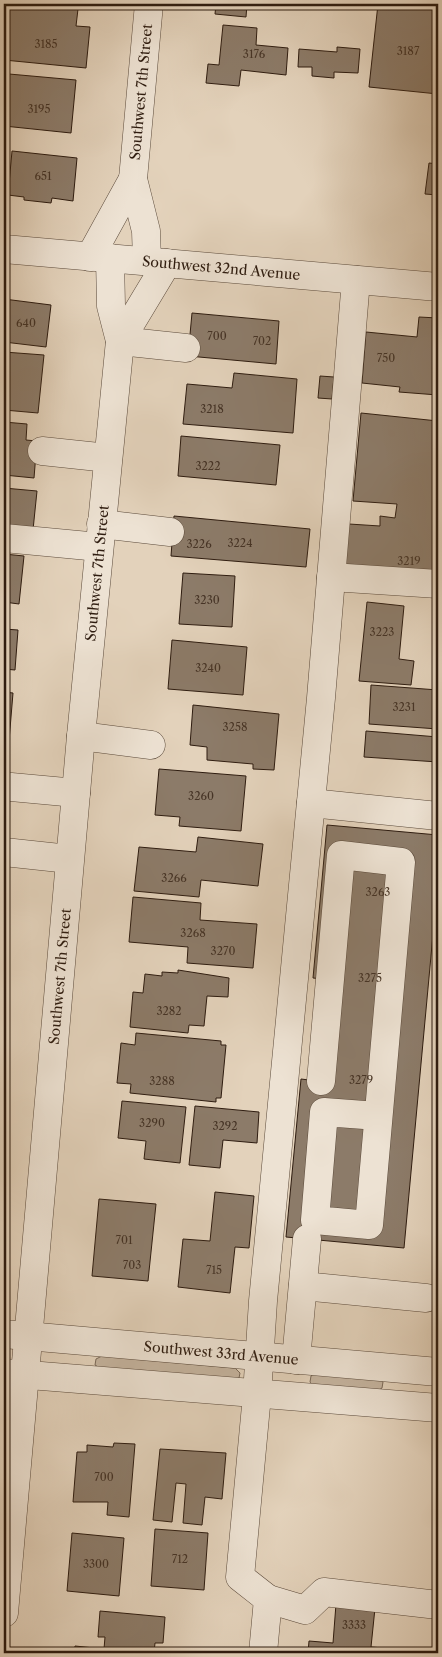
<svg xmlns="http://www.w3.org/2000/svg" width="442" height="1657" font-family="'Libre Caslon Text',serif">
<rect width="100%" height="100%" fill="#e3d2bb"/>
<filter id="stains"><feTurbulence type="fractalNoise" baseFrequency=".004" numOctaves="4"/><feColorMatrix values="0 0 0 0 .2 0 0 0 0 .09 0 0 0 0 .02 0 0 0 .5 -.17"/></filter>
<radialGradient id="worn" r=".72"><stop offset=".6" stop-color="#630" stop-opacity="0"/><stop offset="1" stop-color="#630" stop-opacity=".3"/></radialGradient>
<g fill="#c4b39e" stroke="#796857">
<polygon points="102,1356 235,1368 240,1373 239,1378 234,1380 100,1368 95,1365 96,1359"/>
<polygon points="315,1373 378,1378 383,1382 382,1388 376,1392 313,1386 310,1382 311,1376"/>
</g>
<g fill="#8c7b69" stroke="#2e1c10">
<polygon points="4,4 78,9 76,26 90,27 86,68 4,60"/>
<polygon points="216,4 247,4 246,17 215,14"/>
<polygon points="378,4 438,4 438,94 369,87"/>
<polygon points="223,25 257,28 256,45 288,48 286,75 241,70 239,86 206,83 208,64 219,65"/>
<polygon points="337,47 360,49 358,73 334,72 334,78 312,76 312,67 298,67 299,49 337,52"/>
<polygon points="9,74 76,80 71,133 4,126 4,92 8,93"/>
<polygon points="12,151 77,158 73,201 52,198 51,203 24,200 24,197 8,195"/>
<polygon points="429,163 438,164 438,195 425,194"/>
<polygon points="4,299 51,305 46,347 4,342"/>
<polygon points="192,313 279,321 276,364 188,356"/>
<polygon points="419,317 438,318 438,395 399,392 400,387 362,383 366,332 417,337"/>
<polygon points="4,352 44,355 38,413 4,410"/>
<polygon points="234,373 297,379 293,433 183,424 187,384 232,388"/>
<polygon points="320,376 334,377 332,399 318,398"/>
<polygon points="361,413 438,421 438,571 345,567 349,524 380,526 380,516 395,518 397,504 353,501"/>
<polygon points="4,422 27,424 26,440 37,441 34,478 4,475"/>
<polygon points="181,436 280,445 276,485 178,476"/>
<polygon points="4,488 37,491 33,530 4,527"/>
<polygon points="174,516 310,529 306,567 171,556"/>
<polygon points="4,554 24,556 19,604 4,602"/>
<polygon points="183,573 235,576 232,627 179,624"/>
<polygon points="367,602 404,606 399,659 414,661 411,685 359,681"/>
<polygon points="4,629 18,630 15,670 4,669"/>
<polygon points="172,640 247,647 243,695 168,689"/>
<polygon points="371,685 438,690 438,729 369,724"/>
<polygon points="4,692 13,693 9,741 4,741"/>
<polygon points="193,705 279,714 274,770 253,769 253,764 207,760 207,747 190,745"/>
<polygon points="366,731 438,737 438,762 364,757"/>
<polygon points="4,758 9,758 5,812 4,812"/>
<polygon points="159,769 246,776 241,831 179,826 180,817 155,815"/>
<polygon points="327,825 438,835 438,880 404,1248 286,1237 301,1079 333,1083 343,981 313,978"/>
<polygon points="198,837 263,844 258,886 201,880 199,897 134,891 139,847 196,852"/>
<polygon points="133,897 201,903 200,920 257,924 253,968 187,963 188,947 129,942"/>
<polygon points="178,970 229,978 228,997 207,996 204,1026 189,1025 188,1033 130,1027 133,992 143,993 145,974 162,976 162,972 178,973"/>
<polygon points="136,1033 221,1041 221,1045 226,1045 221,1098 216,1098 216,1102 130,1093 131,1084 117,1083 121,1043 135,1045"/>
<polygon points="122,1101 186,1107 180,1163 144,1159 146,1141 118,1138"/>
<polygon points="195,1106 259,1112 257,1143 223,1140 220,1168 189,1165"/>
<polygon points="215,1192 254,1196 249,1248 235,1247 230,1293 178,1287 183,1239 210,1241"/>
<polygon points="99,1199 156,1204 148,1281 92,1276"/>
<polygon points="114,1443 135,1444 129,1517 107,1515 108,1502 73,1502 77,1452 87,1452 87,1445 113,1447"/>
<polygon points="160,1449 226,1453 222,1499 205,1497 202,1525 183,1523 186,1484 176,1483 172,1522 153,1520"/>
<polygon points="155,1529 208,1533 204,1590 151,1586"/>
<polygon points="72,1533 124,1538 119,1596 67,1591"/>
<polygon points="336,1604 375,1608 371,1647 384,1648 383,1653 308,1653 309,1641 333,1643"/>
<polygon points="100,1611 165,1617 163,1643 155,1643 154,1653 74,1653 75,1646 104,1649 105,1637 98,1637"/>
</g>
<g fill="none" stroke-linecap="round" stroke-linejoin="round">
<g stroke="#5b4a3b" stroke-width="29">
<g id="minor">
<path id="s1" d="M4,249L438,287"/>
<polyline points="90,257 133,179"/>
<path id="s2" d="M147,261L146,231L133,179L149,4"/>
<polyline points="120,341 167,263"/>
<polyline points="120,341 186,348"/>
<polyline points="42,451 108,458"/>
<polyline points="101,524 170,532"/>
<polyline points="4,538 99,547"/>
<polyline points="331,577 438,584"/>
<polyline points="81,736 151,745"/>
<polyline points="11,787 76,793"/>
<polyline points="311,803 438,816"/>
<polyline points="4,852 69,859"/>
<polyline points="321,1081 341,855 401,862 369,1225 315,1220 324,1112 378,1116"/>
<polyline points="303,1286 426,1298"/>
<path id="s3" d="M4,1334L438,1372"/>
<polyline points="296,1360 307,1239"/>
<polyline points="4,1373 438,1408"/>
<polyline points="268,1599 305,1610 324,1592 438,1605"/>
<path id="s4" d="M4,1613L81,736L120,341L111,306L110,258"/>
<polyline points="263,1653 268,1599 240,1577 257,1395 263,1301 321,698 356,280"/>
</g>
</g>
<use href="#minor" stroke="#ede2d3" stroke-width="28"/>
</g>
<g text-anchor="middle" stroke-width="5" stroke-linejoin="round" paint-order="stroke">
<g font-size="11" fill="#463426">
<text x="46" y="48">3185</text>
<text x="408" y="55">3187</text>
<text x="254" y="58">3176</text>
<text x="39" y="113">3195</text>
<text x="43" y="180">651</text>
<text x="26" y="327">640</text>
<text x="217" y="340">700</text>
<text x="262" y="345">702</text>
<text x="386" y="362">750</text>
<text x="212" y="413">3218</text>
<text x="208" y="470">3222</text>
<text x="240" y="547">3224</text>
<text x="199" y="548">3226</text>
<text x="409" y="565">3219</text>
<text x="207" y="604">3230</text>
<text x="382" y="636">3223</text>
<text x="208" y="672">3240</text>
<text x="404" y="711">3231</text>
<text x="235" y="731">3258</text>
<text x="201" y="800">3260</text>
<text x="174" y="882">3266</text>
<text x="378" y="896">3263</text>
<text x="193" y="937">3268</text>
<text x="223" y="955">3270</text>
<text x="370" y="982">3275</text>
<text x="169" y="1015">3282</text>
<text x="361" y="1084">3279</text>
<text x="162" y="1085">3288</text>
<text x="152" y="1127">3290</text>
<text x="225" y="1130">3292</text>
<text x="124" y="1244">701</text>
<text x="132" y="1269">703</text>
<text x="214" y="1274">715</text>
<text x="104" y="1481">700</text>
<text x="180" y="1563">712</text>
<text x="96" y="1568">3300</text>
<text x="354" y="1629">3333</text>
</g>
<g font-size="14" fill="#2e1c10" stroke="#ede2d3">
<text dy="5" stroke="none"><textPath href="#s2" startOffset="171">Southwest 7th Street</textPath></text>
<text dy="5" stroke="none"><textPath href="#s1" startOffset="218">Southwest 32nd Avenue</textPath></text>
<text dy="5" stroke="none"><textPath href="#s4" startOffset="1044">Southwest 7th Street</textPath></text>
<text dy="5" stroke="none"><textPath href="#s4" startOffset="639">Southwest 7th Street</textPath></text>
<text dy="5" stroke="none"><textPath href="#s3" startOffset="218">Southwest 33rd Avenue</textPath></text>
</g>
</g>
<rect width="442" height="1657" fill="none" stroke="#e3d2bb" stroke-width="20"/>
<rect x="5" y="5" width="432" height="1647" fill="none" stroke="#2e1c10" stroke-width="2.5"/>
<rect x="10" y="10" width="422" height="1637" fill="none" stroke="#2e1c10"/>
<rect width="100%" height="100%" filter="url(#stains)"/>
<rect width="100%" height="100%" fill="url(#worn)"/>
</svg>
